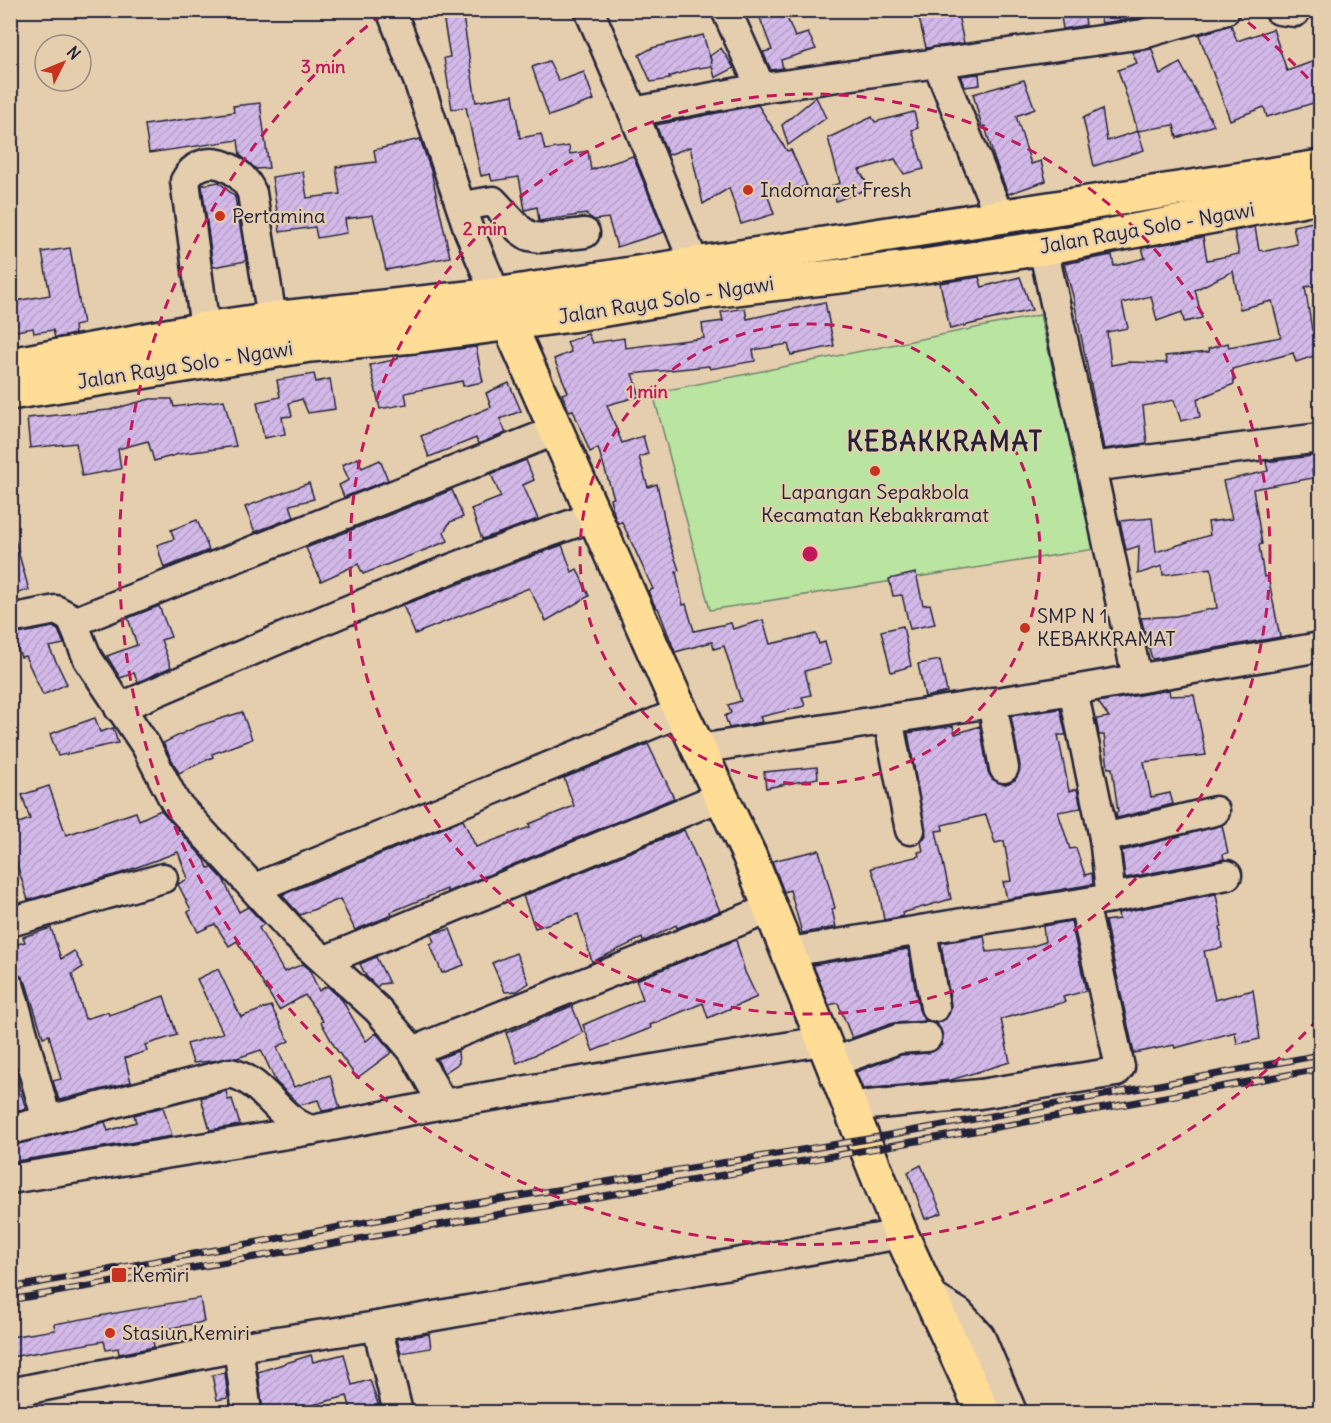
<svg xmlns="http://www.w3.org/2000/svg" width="1331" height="1423" font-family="Delius,sans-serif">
<defs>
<pattern id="building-hatch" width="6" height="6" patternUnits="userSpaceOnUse" patternTransform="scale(1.5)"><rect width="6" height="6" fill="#d3b9e8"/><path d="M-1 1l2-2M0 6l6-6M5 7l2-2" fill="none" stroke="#b59fc8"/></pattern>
</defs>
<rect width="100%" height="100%" fill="#e5ceae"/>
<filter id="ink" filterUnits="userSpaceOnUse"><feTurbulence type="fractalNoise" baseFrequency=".0167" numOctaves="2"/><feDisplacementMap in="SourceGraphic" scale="12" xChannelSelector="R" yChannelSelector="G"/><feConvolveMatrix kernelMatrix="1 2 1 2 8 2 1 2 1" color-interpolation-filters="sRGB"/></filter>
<g filter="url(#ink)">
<polygon fill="#bae5a1" stroke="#6e846e" stroke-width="1.5" points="1040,315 1095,549 710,610 653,393"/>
<g fill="url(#building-hatch)" stroke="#22223b" stroke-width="1.5" fill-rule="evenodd">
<polygon points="442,10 462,10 476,102 513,95 520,138 541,134 545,150 569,146 570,154 588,151 591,170 633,156 664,232 617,247 608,218 594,220 586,214 539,221 537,207 525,210 519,177 492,181 490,174 481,176 466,107 452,109 444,58 450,57"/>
<polygon points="757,10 784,10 795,37 808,33 816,49 781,60 783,68 771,70 763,52 772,50"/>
<polygon points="917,10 957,10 964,43 926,48"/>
<polygon points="1060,10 1084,10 1086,25 1063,29"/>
<polygon points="1098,10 1141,10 1141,17 1102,23"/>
<polygon points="1231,25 1237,41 1273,29 1287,71 1317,60 1320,69 1320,101 1267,117 1264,107 1230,120 1199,35"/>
<polygon points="703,35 712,64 710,56 721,48 734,68 715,78 712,66 692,69 669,77 670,79 651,82 639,55 652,48"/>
<polygon points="1152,49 1160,75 1180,63 1214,125 1177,138 1174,125 1138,131 1118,70 1137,63 1132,52"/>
<polygon points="549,61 559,81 584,72 594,100 549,116 532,67"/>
<polygon points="979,74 980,85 965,87 961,76"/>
<polygon points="1024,80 1035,109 1016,116 1031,164 1041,161 1046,181 1008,194 994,158 985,126 982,127 973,94"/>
<polygon points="816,97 826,118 788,145 782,125"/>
<polygon points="260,103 269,168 256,169 240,155 238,140 149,153 145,125 234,112 233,106"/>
<polygon points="758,105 787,151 791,150 807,186 768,196 774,214 741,224 729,188 703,204 690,147 668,155 656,125"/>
<polygon points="1102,109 1107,141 1138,131 1144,150 1094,166 1083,118"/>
<polygon points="914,112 918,128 912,130 924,169 904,174 895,159 859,170 870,188 836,201 832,186 840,183 828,138 872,117 875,122"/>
<polygon points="420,139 431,171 450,257 386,270 373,215 345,219 347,233 317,238 315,227 280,232 272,177 303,172 307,198 340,194 336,167 376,162 374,150"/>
<polygon points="219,182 235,197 246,261 213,267 202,185"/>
<path d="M1319,221L1320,285L1305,287L1312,330L1320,329V354L1296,362L1293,353L1232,369L1234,384L1197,399L1200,417L1181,421L1174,400L1143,406L1147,443L1104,449L1073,296L1064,264L1112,255L1114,266L1145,258L1142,248L1203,237L1207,260L1239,254L1234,231L1255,227L1259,250L1266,251L1297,244L1293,226ZM1233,271L1240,309L1272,301L1281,337L1229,347L1228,343L1208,349L1209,352L1165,356L1167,363L1128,362L1111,365L1107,332L1128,328L1122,303L1151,296L1157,321L1182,312L1184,322L1202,318L1195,290Z"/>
<polygon points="70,248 83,324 74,326 75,334 55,338 53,330 34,333 33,328 10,332 10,302 50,295 42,252"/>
<polygon points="979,277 982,287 1020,277 1032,310 950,329 940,283"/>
<polygon points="825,302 834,346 791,355 788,344 753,350 755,361 710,369 709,366 632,374 640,396 607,405 622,443 643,436 648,454 639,457 648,487 657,484 669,541 679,570 676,572 683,605 686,604 694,631 731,623 733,629 763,620 770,644 816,634 819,644 825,642 831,664 805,671 811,695 802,697 805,706 760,717 762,722 729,728 725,716 731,713 728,705 741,701 724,646 714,649 712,642 675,652 658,608 656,608 648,591 653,589 622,522 618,523 616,520 610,499 614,498 598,448 590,452 573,410 569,411 562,394 568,392 554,359 571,352 567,342 588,334 592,343 624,338 625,348 704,338 702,324 723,321 721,312 745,308 747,319"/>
<polygon points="476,347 483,382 463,386 462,381 405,393 407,404 380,409 370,365 398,359 398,356"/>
<polygon points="314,374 316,382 330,379 335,409 308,413 302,399 289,403 292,416 282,417 285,434 264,438 257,402 280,397 277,380"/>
<polygon points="509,383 521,411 500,419 506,433 478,444 476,438 429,457 421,436 491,407 486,393"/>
<polygon points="150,399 172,399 174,407 224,400 236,446 179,454 154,461 148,441 118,449 121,469 82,476 76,443 30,448 27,418 109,410"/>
<polygon points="1320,455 1320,468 1312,470 1313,478 1253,489 1262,544 1259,545 1264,577 1268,576 1280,637 1152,659 1141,618 1176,616 1217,608 1211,568 1163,575 1162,566 1138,574 1139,546 1126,550 1120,521 1152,518 1156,552 1210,535 1208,522 1232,519 1223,481 1268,471 1266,462"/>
<polygon points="358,458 362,468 380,460 388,480 344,497 339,485 349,480 342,465"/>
<polygon points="526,460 534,480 523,485 538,519 482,539 471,509 501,497 491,474"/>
<polygon points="309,483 314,499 290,505 294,517 255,532 245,507"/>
<polygon points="452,490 463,517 450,522 444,532 448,541 363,574 358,564 321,581 306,548"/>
<polygon points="197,520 209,550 164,568 157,545 174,539 171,530"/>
<polygon points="15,540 29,590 10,595 10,541"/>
<polygon points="562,545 572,572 577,569 589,596 546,621 529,588 415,634 403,605"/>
<polygon points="916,573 923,605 930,604 935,624 910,629 902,595 893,596 889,579"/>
<polygon points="159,606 171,637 161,640 171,667 138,682 134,673 120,678 107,656 137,645 128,618"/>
<polygon points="903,626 911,666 891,672 881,631"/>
<polygon points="53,627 58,630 64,644 49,647 67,684 43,695 25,656 21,657 12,635"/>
<polygon points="940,660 947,692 925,697 918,664"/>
<polygon points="1169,690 1170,696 1194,695 1206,755 1144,762 1151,797 1170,793 1173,804 1117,818 1116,813 1118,812 1112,768 1108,768 1104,735 1099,735 1096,719 1109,717 1098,702"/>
<polygon points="1060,709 1066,735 1058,735 1069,791 1077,789 1081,808 1058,812 1070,849 1076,848 1085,875 1092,873 1093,884 1007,899 1003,882 1011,881 1004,841 995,843 986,815 942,825 943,830 936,831 951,899 902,913 903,916 884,920 879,891 871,868 919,856 918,852 923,851 921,842 926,835 908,733 953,726 955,734 980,726 988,772 992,779 1006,784 1015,780 1020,766 1011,716"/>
<polygon points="242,712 252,739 212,754 213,757 179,773 163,743 198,726"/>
<polygon points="95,718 100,732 113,728 118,743 58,756 50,734"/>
<polygon points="648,744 674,798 447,892 447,889 391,912 392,915 355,930 340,899 300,915 282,895 463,820 476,847 530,827 529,824 574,806 564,778"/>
<polygon points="817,767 818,778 766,788 764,772"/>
<polygon points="49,786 66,835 136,812 139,820 161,810 205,860 208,868 212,867 223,879 239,912 248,907 264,924 259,928 284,972 303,964 309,969 319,991 327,986 342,1000 366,1041 376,1033 392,1052 357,1078 336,1049 321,1022 323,1021 305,995 279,1010 237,941 229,946 215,924 198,932 188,912 191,910 178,884 188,879 178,852 121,873 28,900 14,855 10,856 10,826 30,819 22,795"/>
<polygon points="1222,825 1228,853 1223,854 1224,859 1125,878 1122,851"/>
<polygon points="684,830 720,911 677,928 676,925 643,942 642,938 592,962 578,914 535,928 523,896"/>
<polygon points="819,850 835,908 832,909 836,927 802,933 790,890 784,892 772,861"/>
<polygon points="1216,894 1222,927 1220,927 1222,948 1204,951 1215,1000 1253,990 1260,1039 1237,1044 1235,1032 1175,1048 1174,1045 1134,1053 1105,921 1119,919 1118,913"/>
<polygon points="1071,921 1086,991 1063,997 1065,1002 1001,1019 1010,1062 951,1080 863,1089 856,1072 901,1055 929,1053 942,1045 943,1035 935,1023 946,1019 951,1005 941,943 984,936 987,952 1030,947 1045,942 1043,926"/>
<polygon points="51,928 61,959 74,951 83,967 72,974 85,1019 108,1012 109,1015 164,996 177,1035 145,1045 147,1051 125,1058 131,1082 59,1100 53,1081 61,1079 49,1035 43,1037 26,983 21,976 10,969 10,946 25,942 23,937"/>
<polygon points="450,929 464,965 442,973 430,944 434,942 431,934"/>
<polygon points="736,940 745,972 757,997 708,1018 703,1003 650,1025 651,1028 593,1051 583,1025 643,999 636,980"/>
<polygon points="908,949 919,1010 926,1021 893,1023 852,1038 838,1003 829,1005 813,965"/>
<polygon points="516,953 529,983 517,991 505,992 492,963"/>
<polygon points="376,957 389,983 380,984 377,987 366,976 360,964"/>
<polygon points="218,969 241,1017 271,1006 289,1041 277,1047 294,1087 330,1075 340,1108 322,1111 318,1100 300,1105 276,1082 261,1050 237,1058 193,1063 187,1044 223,1033 197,979"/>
<polygon points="572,1006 583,1033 517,1063 506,1033"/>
<polygon points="458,1051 459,1063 444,1073 437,1059"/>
<polygon points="10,1070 14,1070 26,1109 10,1113"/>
<polygon points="226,1091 228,1100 232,1099 240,1125 210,1130 201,1098"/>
<polygon points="163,1107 172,1136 10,1162 10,1146 105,1122 108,1131 136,1122 134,1115"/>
<polygon points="921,1165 942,1213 925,1219 908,1172"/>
<polygon points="200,1298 204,1322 164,1329 165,1337 153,1339 154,1347 119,1354 118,1348 106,1350 104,1341 10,1357 10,1337 55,1330 54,1324"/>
<polygon points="429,1334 431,1348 401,1353 397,1339"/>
<polygon points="344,1354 352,1385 370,1380 379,1407 352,1413 347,1396 286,1412 263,1413 258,1372 311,1355 313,1362"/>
<polygon points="225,1373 228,1398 217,1400 212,1375"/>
</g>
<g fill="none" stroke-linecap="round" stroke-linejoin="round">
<g stroke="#22223b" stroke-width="33">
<g id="minor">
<polyline points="391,10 419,83 469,231 496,295"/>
<polyline points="589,10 633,112"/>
<polyline points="726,10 761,88"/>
<polyline points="1279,10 1295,12"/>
<polyline points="937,62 1000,218"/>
<polyline points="462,206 493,201 520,230 529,236 540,238 585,233"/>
<polyline points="1043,248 1137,677"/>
<polyline points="694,263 633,112 761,88 1143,34 1225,10"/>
<path d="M205,329L185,181C202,148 241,166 252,193L272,319"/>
<polyline points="1091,467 1320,438"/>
<polyline points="10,619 56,610 71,618 88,659 146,746 175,802 296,935 378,1010 413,1051 443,1104"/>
<polyline points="74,622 557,430"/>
<polyline points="1073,690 1104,838 1111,898"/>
<polyline points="992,702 1004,768"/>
<path d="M119,708C276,640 433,571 596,516"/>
<polyline points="888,719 910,830"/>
<polyline points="699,749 1073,690 1320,647"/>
<polyline points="1104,838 1215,811"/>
<polyline points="255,888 681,712"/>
<polyline points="10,922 163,878"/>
<polyline points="922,930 935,1007"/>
<polyline points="790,952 1111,898 1227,875"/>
<polyline points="326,960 722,796"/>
<polyline points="10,988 47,1120"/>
<polyline points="413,1051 772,908"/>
<polyline points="831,1063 898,1039 927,1037"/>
<polyline points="849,1107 980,1094 1116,1072 1120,1067 1084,903"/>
<path d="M10,1130L230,1073C265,1080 279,1122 312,1130"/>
<polyline points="10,1179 312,1130 443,1104 822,1041"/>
<polyline points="926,1293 959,1313 980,1336 1012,1412"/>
<polyline points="377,1326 398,1412"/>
<polyline points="238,1347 247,1412"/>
<polyline points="10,1393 238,1347 377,1326 901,1234"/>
</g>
</g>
<g stroke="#22223b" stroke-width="38">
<polyline id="major" points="498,299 681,712 749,855 901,1234 983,1412"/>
</g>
<g stroke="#22223b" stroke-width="38">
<g id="highway">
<polyline points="10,365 205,329 272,319 496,295 1320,167"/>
<polyline points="10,393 310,345 414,336 571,315 710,291 918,267 1043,248 1320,196"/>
</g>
</g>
<use href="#minor" stroke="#e5ceae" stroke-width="28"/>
<use href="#major" stroke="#ffdd96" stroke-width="33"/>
<use href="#highway" stroke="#ffdd96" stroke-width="33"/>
<g stroke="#22223b" stroke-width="7">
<g id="rail">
<polyline points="10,1288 415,1213 862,1140 1320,1055"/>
<path d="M10,1300C447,1222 884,1149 1320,1069"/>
</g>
</g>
<use href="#rail" stroke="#e5ceae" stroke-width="4.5" stroke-dasharray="14" stroke-linecap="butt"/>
</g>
</g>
<g fill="none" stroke="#c2185b" stroke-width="3" stroke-dasharray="10 8">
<circle cx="810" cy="554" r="230"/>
<circle cx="810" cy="554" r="460"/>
<path d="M1318 1019A689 689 0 1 1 386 11M1234 11A689 689 0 0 1 1318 89"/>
</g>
<g fill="#c8321e" stroke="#e5ceae" stroke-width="2">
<circle cx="748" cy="190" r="6"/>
<circle cx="220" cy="216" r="6"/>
<circle cx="875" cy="471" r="6"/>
<circle cx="1025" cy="628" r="6"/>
<rect x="111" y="1267" width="16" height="16" rx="3"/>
<circle cx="110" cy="1333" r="6"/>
</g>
<g text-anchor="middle" stroke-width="4.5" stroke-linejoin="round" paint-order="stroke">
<g font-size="20" fill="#22223b" stroke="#e5ceae" text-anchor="start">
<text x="760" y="197">Indomaret Fresh</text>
<text x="232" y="223">Pertamina</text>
<text x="875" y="499" text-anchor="middle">Lapangan Sepakbola<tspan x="875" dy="23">Kecamatan Kebakkramat</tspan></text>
<text x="1037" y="623">SMP N 1<tspan x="1037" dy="23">KEBAKKRAMAT</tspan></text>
<text x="132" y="1282">Kemiri</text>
<text x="122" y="1340">Stasiun Kemiri</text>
</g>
<g font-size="20" fill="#22223b" stroke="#e5ceae">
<text transform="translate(1147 228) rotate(-10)" y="7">Jalan Raya Solo - Ngawi</text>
<text transform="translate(666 300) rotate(-9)" y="7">Jalan Raya Solo - Ngawi</text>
<text transform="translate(185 365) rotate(-9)" y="7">Jalan Raya Solo - Ngawi</text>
</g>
<g font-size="26" font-weight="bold" letter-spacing="1.5" fill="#22223b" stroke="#e5ceae">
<text x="945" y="451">KEBAKKRAMAT</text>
</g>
</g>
<circle cx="810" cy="554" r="9" fill="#c2185b" stroke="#e5ceae" stroke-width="3"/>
<g font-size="18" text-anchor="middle" font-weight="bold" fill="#c2185b" stroke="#e5ceae" stroke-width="4.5" stroke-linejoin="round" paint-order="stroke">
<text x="323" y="73">3 min</text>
<text x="485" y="235">2 min</text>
<text x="647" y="398">1 min</text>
</g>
<rect width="1331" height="1423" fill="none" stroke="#e5ceae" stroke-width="36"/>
<rect x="18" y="18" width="1295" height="1387" fill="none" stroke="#22223b" stroke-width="2" filter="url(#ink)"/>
<g transform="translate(63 63) rotate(47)"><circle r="28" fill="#e5ceae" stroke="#978980" stroke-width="1.5"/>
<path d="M0-4.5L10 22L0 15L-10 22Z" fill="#c8321e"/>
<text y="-9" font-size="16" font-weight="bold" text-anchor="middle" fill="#22223b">N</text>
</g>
</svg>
